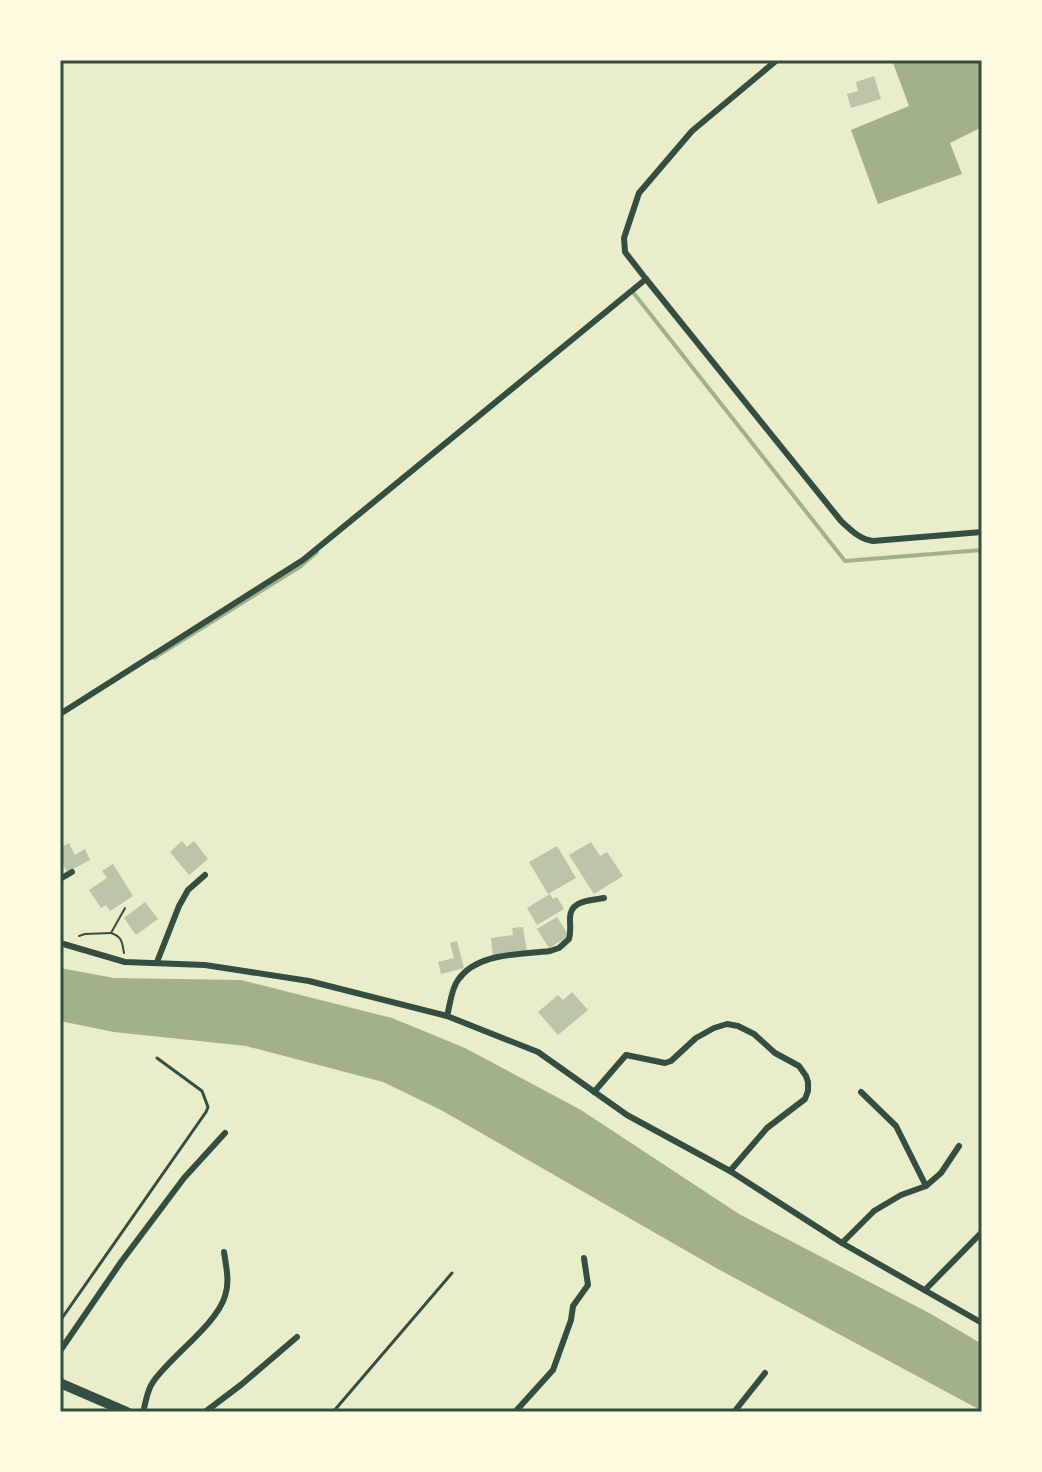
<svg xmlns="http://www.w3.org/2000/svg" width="1042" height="1472" font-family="'Work Sans',sans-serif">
<rect width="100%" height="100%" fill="#e9edc9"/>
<g fill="#a3b18a">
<polygon points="892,60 982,60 982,127 950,143 962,174 878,204 851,130 909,106"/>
<polygon points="60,968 114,978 241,980 392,1018 465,1048 581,1110 739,1214 931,1314 982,1344 982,1411 718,1269 441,1110 383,1082 246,1046 114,1032 60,1021"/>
</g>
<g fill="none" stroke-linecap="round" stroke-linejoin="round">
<g stroke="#a3b18a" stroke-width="4">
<polyline points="632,291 845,561 982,550"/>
<polyline points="154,658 301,566 317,552"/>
</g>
</g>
<g fill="#bcc5a7">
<polygon points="874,76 881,99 851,108 847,94 858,91 856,82"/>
<polygon points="182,841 187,847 194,841 208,859 189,875 170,852"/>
<polygon points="591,842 600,856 607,852 623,876 594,894 569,855"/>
<polygon points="69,843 75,855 85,849 90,860 67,872 60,859 60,848"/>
<polygon points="557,846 576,878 548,894 529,862"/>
<polygon points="113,864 133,896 110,911 106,905 101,908 89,890 107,878 102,871"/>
<polygon points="550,894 553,899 557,897 564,909 537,925 527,908"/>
<polygon points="145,902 158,919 136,935 124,918"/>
<polygon points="557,917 569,936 549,948 537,929"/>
<polygon points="523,927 527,952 493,956 491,938 513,935 512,928"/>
<polygon points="457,941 464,968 441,974 438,962 454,958 450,943"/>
<polygon points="572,992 588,1010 558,1035 538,1012 558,995 563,1000"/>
</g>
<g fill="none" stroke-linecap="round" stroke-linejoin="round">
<g stroke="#344e41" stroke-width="2">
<polyline points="79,936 85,934 111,933"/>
<path d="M124,953C122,941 122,937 111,933L125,908"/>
</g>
<g stroke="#344e41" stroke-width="3">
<polyline points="60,1321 206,1112 208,1107 202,1091 157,1058"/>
<polyline points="333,1412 452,1273"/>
</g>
<g stroke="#344e41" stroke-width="6">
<polyline points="646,279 625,252 624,238 639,193 692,131 777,60"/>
<path d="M60,714L303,560L646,279L841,521C851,530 859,539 873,541L982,532"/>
<polyline points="60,879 72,872"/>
<polyline points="60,943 125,962 205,965 309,981 447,1016 538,1052 627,1115 730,1171 842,1243 982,1323"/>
<polyline points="157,962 179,906 188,890 205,875"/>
<path d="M447,1016C450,1006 451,989 458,980C477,952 520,955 550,951L559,948L569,939C571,932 570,927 570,920C569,900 589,901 604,898"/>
<polyline points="594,1092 626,1055 665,1063 671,1061 696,1038 714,1028 727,1024 738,1026 754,1034 775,1053 799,1066 806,1076 808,1082 808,1091 805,1099 767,1128 730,1171"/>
<polyline points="861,1092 896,1126 926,1186"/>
<polyline points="842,1243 874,1211 901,1195 926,1186 941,1173 959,1146"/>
<polyline points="925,1290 982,1232"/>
<polyline points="60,1351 121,1262 184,1178 225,1133"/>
<path d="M143,1412C146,1402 147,1390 153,1382C170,1357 217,1324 225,1296C230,1282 226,1266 224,1252"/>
<polyline points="205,1412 242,1384 297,1337"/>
<polyline points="515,1412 553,1370 571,1320 573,1306 588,1285 584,1258"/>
<polyline points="734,1412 765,1373"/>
</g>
<polyline stroke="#344e41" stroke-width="10" points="60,1383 127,1412"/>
</g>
<rect width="1042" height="1472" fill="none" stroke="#fefae0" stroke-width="124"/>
<rect x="62" y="62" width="918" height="1348" fill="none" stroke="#344e41" stroke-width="3"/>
</svg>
